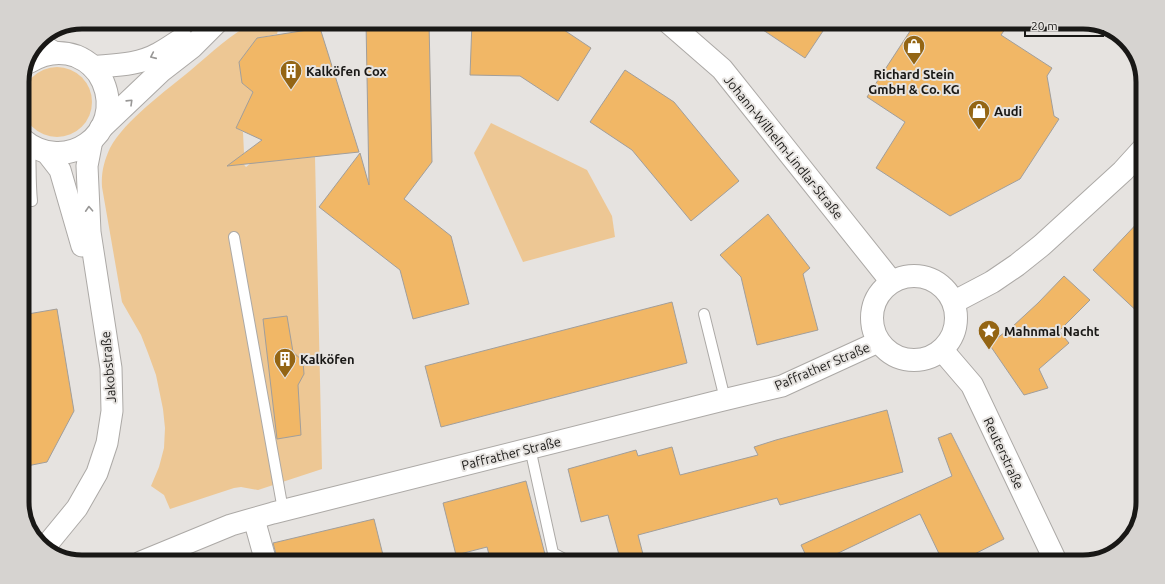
<svg xmlns="http://www.w3.org/2000/svg" width="1165" height="584" font-family="Ubuntu,sans-serif">
<rect width="100%" height="100%" fill="#e6e3e0"/>
<g fill="#edc794">
<path d="M255,22H280L277,34L257,38L239,62L242,83L263,99L241,118L236,128L243,132L244,153L238,158L246,167L251,163L315,157L322,469L258,490L241,487L234,488L170,509L164,495L151,486L159,467L164,448L165,428L163,409L156,375L148,353L141,335L122,302L102,187C101,173 104,161 110,148C124,121 168,89 191,70C211,53 232,33 255,22Z"/>
<circle cx="57" cy="102" r="35"/>
<polygon points="491,123 587,170 612,216 615,237 523,262 474,153"/>
</g>
<g fill="#f1b766" stroke="#a19e9b">
<polygon points="366,22 429,22 432,162 404,199 451,236 469,304 413,319 400,270 319,207 360,153 369,185"/>
<polygon points="472,22 552,22 591,48 558,101 520,76 470,75"/>
<polygon points="751,22 829,22 805,58"/>
<polygon points="916,22 1010,22 1001,35 1052,68 1047,76 1054,116 1059,119 1020,179 950,216 876,168 905,122 867,97"/>
<polygon points="320,28 359,152 227,166 262,140 236,128 253,92 242,83 239,62 257,38"/>
<polygon points="625,70 674,102 739,181 691,221 632,150 590,122"/>
<polygon points="768,214 810,268 803,274 818,330 757,345 741,277 720,255"/>
<polygon points="1143,217 1143,317 1093,270"/>
<polygon points="1064,276 1090,300 1059,331 1069,343 1039,369 1048,388 1024,395 989,344 1012,327 1038,303"/>
<polygon points="672,302 687,363 441,427 425,366"/>
<polygon points="57,309 74,411 47,462 22,467 22,315"/>
<polygon points="287,316 293,352 303,361 304,374 298,385 301,435 277,439 263,319"/>
<polygon points="887,410 903,472 780,505 777,498 638,535 645,562 621,562 608,515 581,522 568,469 636,450 638,456 672,447 680,475 758,455 754,447 776,440"/>
<polygon points="951,433 1004,539 959,562 943,562 920,514 832,556 834,562 809,562 801,545 952,476 938,438"/>
<polygon points="526,481 547,562 491,562 487,547 456,555 443,503"/>
<polygon points="374,519 384,559 368,562 278,562 273,543"/>
</g>
<g fill="none" stroke-linecap="round" stroke-linejoin="round">
<g stroke="#aca9a6" stroke-width="12">
<g id="lane">
<path d="M30,145C31,164 30,182 32,201"/>
<polyline points="234,237 283,510"/>
<polyline points="704,314 725,399"/>
<polyline points="530,448 553,553 570,562"/>
</g>
</g>
<g stroke="#aca9a6" stroke-width="23">
<g id="street">
<polyline points="38,43 54,52"/>
<polyline points="46,152 60,170 82,246"/>
<polyline points="254,519 266,562"/>
<polyline points="45,547 77,508 97,473 107,443 112,411 111,368 90,232 87,166 92,140"/>
<polyline points="141,562 231,525 273,513 719,401 782,386 878,342"/>
</g>
</g>
<g stroke="#aca9a6" stroke-width="24">
<g id="secondary">
<polyline points="668,22 722,69 891,281"/>
<path d="M93,67C114,65 139,65 158,54C166,50 174,44 182,39"/>
<polyline points="101,128 161,71 192,47 217,22"/>
<path d="M22,139C65,176 125,134 103,82C98,70 88,61 76,56C59,50 44,53 29,62"/>
<circle cx="914" cy="318" r="42"/>
<polyline points="954,302 992,282 1017,265 1042,245 1123,171 1143,149"/>
<polyline points="942,350 972,385 1056,562"/>
</g>
</g>
<use href="#lane" stroke="#fff" stroke-width="10"/>
<use href="#street" stroke="#fff" stroke-width="21"/>
<use href="#secondary" stroke="#fff" stroke-width="22"/>
</g>
<defs><path id="oneway-chevron" d="M-2-3.5L2.5 0L-2 3.5" fill="none" stroke-width="1.6" stroke-linecap="round" stroke-linejoin="round"/></defs>
<g stroke="#989796">
<use href="#oneway-chevron" transform="translate(153 56) rotate(156)"/>
<use href="#oneway-chevron" transform="translate(130 102) rotate(-44)"/>
<use href="#oneway-chevron" transform="translate(89 209) rotate(-93)"/>
</g>
<defs>
<g id="shop-pin" transform="scale(1.15)"><path d="M0 17L-7.5 6A9.5 9.5 0 1 1 7.5 6Z" fill="#946514" stroke="#e6e3e0"/><path d="M-5-2.5h2.3a2.7 3.5 0 0 1 5.4 0H5L5.5 6h-11ZM-1.5-2.5h3a1.5 2.3 0 0 0-3 0Z" fill="#fff"/></g>
<g id="building-pin" transform="scale(1.15)"><path d="M0 17L-7.5 6A9.5 9.5 0 1 1 7.5 6Z" fill="#946514" stroke="#e6e3e0"/><path d="M-4-6H4V6H1V3H-1V6H-4ZM-2.5-4.3h1.7v1.8h-1.7ZM.8-4.3h1.7v1.8H.8ZM-2.5-1h1.7V.8h-1.7ZM.8-1h1.7V.8H.8Z" fill="#fff"/></g>
<g id="sight-pin" transform="scale(1.15)"><path d="M0 17L-7.5 6A9.5 9.5 0 1 1 7.5 6Z" fill="#946514" stroke="#e6e3e0"/><path d="M0-6L1.8-2.2L6-1.7L2.9 1.2L3.7 5.4L0 3.3L-3.7 5.4L-2.9 1.2L-6-1.7L-1.8-2.2Z" fill="#fff"/></g>
</defs>
<g fill-rule="evenodd">
<use href="#shop-pin" x="914" y="46"/>
<use href="#building-pin" x="291" y="71"/>
<use href="#shop-pin" x="979" y="111"/>
<use href="#sight-pin" x="989" y="331"/>
<use href="#building-pin" x="285" y="359"/>
</g>
<g text-anchor="middle" stroke-width="4" stroke-linejoin="round" paint-order="stroke">
<g font-size="13" font-weight="bold" fill="#191816" stroke="#e6e3e0" text-anchor="start">
<text x="306" y="76">Kalköfen Cox</text>
<text x="914" y="79" text-anchor="middle">Richard Stein<tspan x="914" dy="15">GmbH &amp; Co. KG</tspan></text>
<text x="994" y="116">Audi</text>
<text x="1004" y="336">Mahnmal Nacht</text>
<text x="300" y="364">Kalköfen</text>
</g>
<g font-size="13" fill="#191816" stroke="#e6e3e0">
<text transform="translate(784 147) rotate(51)" y="5">Johann-Wilhelm-Lindlar-Straße</text>
<text transform="translate(822 366) rotate(-23)" y="5">Paffrather Straße</text>
<text transform="translate(108 367) rotate(-95)" y="5">Jakobstraße</text>
<text transform="translate(511 453) rotate(-14)" y="5">Paffrather Straße</text>
<text transform="translate(1004 453) rotate(65)" y="5">Reuterstraße</text>
</g>
</g>
<path d="M0 0H1165V584H0ZM82 29H1083A53 53 0 0 1 1136 82V502A53 53 0 0 1 1083 555H82A53 53 0 0 1 29 502V82A53 53 0 0 1 82 29Z" fill="#d6d3d0" fill-rule="evenodd"/>
<path fill="none" stroke="#191816" stroke-width="5" d="M82 29H1083A53 53 0 0 1 1136 82V502A53 53 0 0 1 1083 555H82A53 53 0 0 1 29 502V82A53 53 0 0 1 82 29Z"/>
<path d="M1025 30v6h78v-6" fill="none" stroke="#191816" stroke-width="2"/>
<text x="1031" y="30" font-size="12" fill="#191816" stroke="#e6e3e0" stroke-width="3" paint-order="stroke">20 m</text>
</svg>
